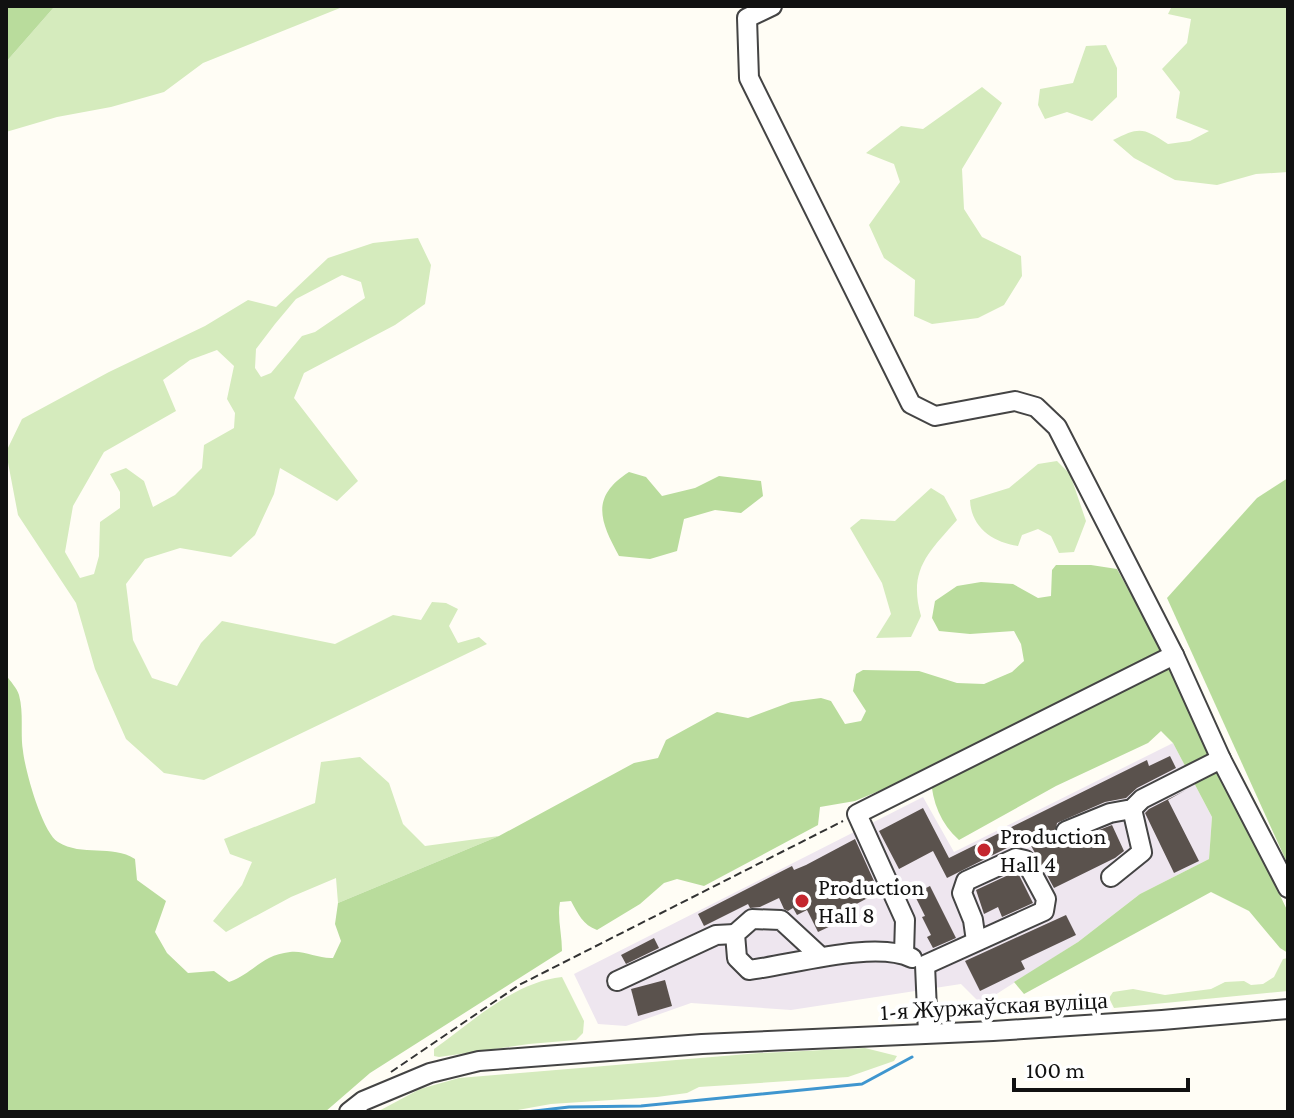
<svg xmlns="http://www.w3.org/2000/svg" width="1294" height="1118" font-family="'Crimson Pro',serif">
<rect width="100%" height="100%" fill="#fffdf5"/>
<polygon fill="#eee6ef" points="1173,743 1212,817 1209,859 1140,894 1078,942 981,1004 961,984 791,1010 691,1003 626,1026 598,1024 574,974 923,797 954,852"/>
<g fill="#d5ebbd" fill-rule="evenodd">
<polygon points="55,6 345,6 203,63 164,92 111,107 57,117 6,132 6,62"/>
<path d="M1172,6H1288V172L1256,174L1217,185L1175,180L1134,158L1113,140C1140,126 1144,128 1168,144L1190,141L1209,131L1176,118L1180,92L1162,69L1187,43L1191,19L1168,14Z"/>
<polygon points="1106,45 1117,68 1117,97 1092,121 1067,112 1045,119 1038,105 1040,89 1073,83 1086,46"/>
<polygon points="982,87 1002,103 962,169 964,209 982,237 1021,256 1022,276 1004,305 978,318 932,324 914,316 915,280 884,258 869,225 900,182 894,164 866,153 901,126 923,129"/>
<path d="M418,238L431,265L425,304L395,325L304,373L294,398L358,481L337,501L280,468L274,494L255,535L231,557L180,548L145,559L126,584L133,640L152,678L177,686L201,643L222,621L335,644L393,615L421,620L432,602L446,603L458,609L449,626L458,643L479,637L487,644L204,780L164,773L126,739L95,669L76,603L18,515L6,452L22,419L109,372L205,326L248,300L276,307L328,258L373,243ZM342,275L361,282L365,298L315,332L302,336L271,373L261,377L255,368L256,349L275,324L296,299ZM217,350L234,366L227,399L235,413L234,428L204,445L202,468L175,495L153,507L144,481L126,468L110,474L120,492V508L100,522L99,556L94,574L80,578L65,552L73,506L104,452L176,411L163,380L190,360Z"/>
<path d="M1057,461L1070,474L1086,521L1074,552L1059,553L1051,536L1038,529L1022,535L1018,546C992,542 971,527 970,500L1009,488L1038,464Z"/>
<path d="M931,488L944,496L957,520C928,553 908,570 921,616L911,637L876,638L891,614L882,583L850,528L861,519L895,521Z"/>
<polygon points="360,757 389,783 403,824 425,846 499,836 338,903 336,878 291,897 226,932 213,921 242,885 252,862 230,854 224,839 315,803 321,762"/>
<polygon points="1288,958 1288,991 1114,1008 1109,998 1113,992 1133,989 1165,995 1211,989 1225,982 1244,981 1251,985 1263,984 1274,977 1283,959"/>
<path d="M562,977L584,1021L583,1033L576,1040L529,1044L439,1057L434,1056V1049C472,1022 514,982 562,977Z"/>
<polygon points="865,1048 897,1056 894,1061 848,1077 699,1087 687,1093 657,1097 551,1104 507,1112 377,1112 420,1089 459,1078 760,1053"/>
</g>
<g fill="#b9dc9c">
<polygon points="6,6 55,6 6,62"/>
<path d="M629,472L646,477L662,496L695,488L719,476L761,481L763,496L741,513L715,510L684,519L677,551L650,559L619,556C600,521 590,497 629,472Z"/>
<polygon points="1288,478 1288,865 1167,598 1257,498"/>
<path d="M1056,565H1091L1117,569L1168,662L1288,912V953L1280,948L1249,911L1211,892L1024,994L1014,982L1078,942L1140,894L1209,859L1212,817L1173,743L1161,731L1148,743L1056,786L959,840C941,824 932,802 931,778L903,781L855,801L820,807L818,825L704,886L677,879L664,883L640,904L597,930C583,925 578,914 571,901L560,902C557,917 562,934 562,951L370,1073L325,1112H6V675C10,681 17,688 19,695C24,714 20,733 23,751C25,770 42,832 58,842C82,857 112,844 135,859L137,880L166,901L155,932L167,953L188,973L214,971L229,982C253,974 261,955 290,952C304,950 319,959 333,958L341,941L335,924L338,903L499,836L634,763L658,758L666,740L717,712L748,718L791,702L821,698L831,701L845,724L861,721L866,711L853,691L856,674L863,670L919,671L957,683L984,684L1012,672L1024,661L1021,644L1014,631L970,634L939,631L932,618L935,601L957,586L981,582L1013,584L1038,598L1051,596L1052,570Z"/>
</g>
<g fill="none" stroke-linecap="round" stroke-linejoin="round">
<polyline stroke="#3f96cf" stroke-width="3" points="526,1112 569,1107 641,1106 862,1084 912,1057"/>
</g>
<g fill="#5a524d">
<polygon points="1170,756 1176,768 1137,788 1126,798 1105,802 1057,823 1055,836 1065,843 1112,825 1124,851 1115,858 1054,888 1029,842 1020,847 1015,844 947,878 933,851 899,869 879,831 923,808 949,858 1147,760 1149,766"/>
<polygon points="1186,790 1168,800 1199,861 1174,873 1145,813 1149,809"/>
<polygon points="855,839 879,892 832,917 835,924 818,932 807,910 797,915 793,908 788,911 784,909 779,898 760,907 750,908 748,904 704,926 698,914 792,866 794,870 806,865"/>
<polygon points="1017,871 1033,903 1002,917 998,907 984,914 976,890"/>
<polygon points="930,886 956,938 933,948 927,937 931,935 922,917 925,916 914,894"/>
<polygon points="1066,915 1076,935 1021,961 1025,969 980,991 965,961"/>
<polygon points="654,938 659,948 626,964 621,955"/>
<polygon points="665,980 672,1006 638,1016 631,989"/>
</g>
<g fill="none" stroke-linecap="round" stroke-linejoin="round">
<g stroke="#444" stroke-width="22">
<g id="minor">
<polyline points="772,6 747,18 749,78 911,404 935,416 1015,401 1036,407 1057,427 1174,655 1221,759 1288,888"/>
<polyline points="1066,831 1110,813 1132,809 1142,799 1221,759"/>
<polyline points="1111,877 1142,852 1132,809"/>
<polyline points="904,954 905,920 857,814 1174,655"/>
<path d="M821,957L781,920L752,919L735,934L737,958L749,970C791,965 875,940 912,958"/>
<polyline points="617,981 716,935 735,934"/>
<polyline points="928,1033 925,965 1044,911 1046,899 1025,860 1016,858 966,881 962,893 973,920 976,941"/>
<polyline points="349,1112 363,1101 430,1073 479,1061 702,1044 993,1031 1162,1020 1288,1009"/>
</g>
</g>
<polyline stroke="#333" stroke-width="2" stroke-dasharray="8 4" stroke-linecap="butt" points="391,1072 519,985 843,821"/>
<use href="#minor" stroke="#fff" stroke-width="18"/>
</g>
<g fill="#c4262e" stroke="#fff" stroke-width="3">
<circle cx="984" cy="850" r="8"/>
<circle cx="802" cy="901" r="8"/>
</g>
<g text-anchor="middle" stroke-width="8" stroke-linejoin="round" paint-order="stroke">
<g font-size="24" fill="#111" stroke="#fff" text-anchor="start">
<text x="1000" y="844">Production<tspan x="1000" dy="28">Hall 4</tspan></text>
<text x="818" y="895">Production<tspan x="818" dy="28">Hall 8</tspan></text>
</g>
<g font-size="24" fill="#111" stroke="#fff">
<text transform="translate(994 1006) rotate(-3)" y="8">1-я Журжаўская вуліца</text>
</g>
</g>
<rect width="1294" height="1118" fill="none" stroke="#111111" stroke-width="16"/>
<path d="M1014 1078v12h174v-12" fill="none" stroke="#111111" stroke-width="4"/>
<text x="1026" y="1078" font-size="24" fill="#111111" stroke="#ffffff" stroke-width="6" paint-order="stroke">100 m</text>
</svg>
